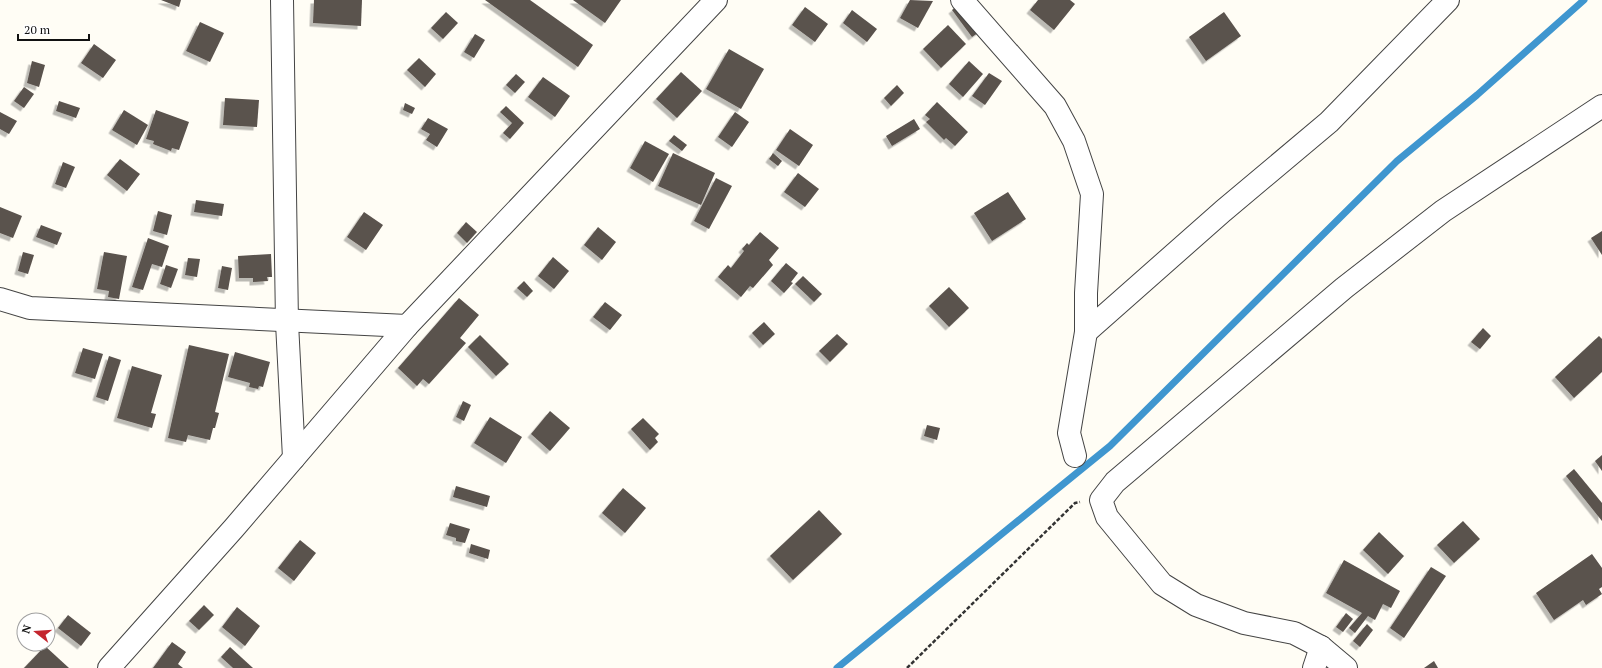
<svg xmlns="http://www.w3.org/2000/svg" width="1602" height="668" font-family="'PT Serif',serif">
<defs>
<filter id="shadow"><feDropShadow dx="-3.5" dy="3.5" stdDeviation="0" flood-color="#0004"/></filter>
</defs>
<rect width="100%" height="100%" fill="#fffdf5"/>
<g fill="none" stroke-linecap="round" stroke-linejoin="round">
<polyline stroke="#3f96cf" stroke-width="7" points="837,668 1110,446 1397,161 1477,95 1584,0"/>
</g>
<g fill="#5a524d" filter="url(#shadow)">
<polygon points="161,0 181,0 179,7"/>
<polygon points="314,0 362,0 361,26 313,23"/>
<polygon points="485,0 530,0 593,45 578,67"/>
<polygon points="573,0 621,0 605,23"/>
<polygon points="910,0 933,1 918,28 900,18"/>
<polygon points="1038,0 1070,0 1075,4 1054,30 1030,10"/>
<polygon points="961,3 982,30 972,37 952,10"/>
<polygon points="805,7 828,24 815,42 792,25"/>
<polygon points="852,10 877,29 867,42 843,23"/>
<polygon points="446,12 458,23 443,39 431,28"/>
<polygon points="1224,12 1241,36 1206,61 1189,37"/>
<polygon points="200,22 224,33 210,62 186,51"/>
<polygon points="948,25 966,44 941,68 923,49"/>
<polygon points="475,34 485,40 474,58 464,52"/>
<polygon points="94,44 116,60 103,78 81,63"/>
<polygon points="729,49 764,69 741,109 706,89"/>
<polygon points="419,58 436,74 425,87 407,70"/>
<polygon points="32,61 45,65 39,87 27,83"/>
<polygon points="969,61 983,74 963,97 949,84"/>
<polygon points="681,72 702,91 677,118 656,99"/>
<polygon points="989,73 1002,81 985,105 972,96"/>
<polygon points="516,74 525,82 515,93 506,85"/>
<polygon points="543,77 570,96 555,117 528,97"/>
<polygon points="897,85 904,93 891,106 884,98"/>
<polygon points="24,87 34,94 24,108 14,101"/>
<polygon points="225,98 259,100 257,127 223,125"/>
<polygon points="59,101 80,108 76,118 56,111"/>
<polygon points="937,102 968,132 955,146 946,138 944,140 926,122 930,119 925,115"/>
<polygon points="405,103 415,108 412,114 403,110"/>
<polygon points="506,106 524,123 510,139 503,133 512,123 500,112"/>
<polygon points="124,110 148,125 137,145 112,130"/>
<polygon points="156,110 189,122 179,150 172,148 171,151 153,144 154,141 146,139"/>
<polygon points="0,112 17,121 9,134 0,129"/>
<polygon points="735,112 749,122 732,147 718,137"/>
<polygon points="428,118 448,129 437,147 426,140 430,134 421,129"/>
<polygon points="914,119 920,129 892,146 886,136"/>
<polygon points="790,129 813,145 799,166 776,150"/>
<polygon points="674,135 687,145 682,151 669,141"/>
<polygon points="645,141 669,154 653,182 630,168"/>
<polygon points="673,153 715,173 701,205 658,186"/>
<polygon points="773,153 782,161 778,166 769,159"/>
<polygon points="120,159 140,174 127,191 107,175"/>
<polygon points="63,162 75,167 66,188 55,184"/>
<polygon points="798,173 819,189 805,207 784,192"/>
<polygon points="716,178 732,186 709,229 694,221"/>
<polygon points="1008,192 1026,219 992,241 974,213"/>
<polygon points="196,200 224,204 222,216 194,212"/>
<polygon points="0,207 22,216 13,238 0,233"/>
<polygon points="158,211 172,215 167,235 153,231"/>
<polygon points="364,212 383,225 366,250 347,237"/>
<polygon points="466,222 477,232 467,243 457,233"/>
<polygon points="41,225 62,233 57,245 36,237"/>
<polygon points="598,227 616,242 602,260 584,245"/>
<polygon points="1602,231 1602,255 1591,238"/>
<polygon points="760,232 779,248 769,260 773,265 753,288 750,286 741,297 718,277 728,265 731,268 744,251 742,249 747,243 749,245"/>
<polygon points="148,238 169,246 162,267 152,264 143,290 132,287"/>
<polygon points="23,252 34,255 28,274 18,271"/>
<polygon points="104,252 127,256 119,299 108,297 109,291 97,289"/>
<polygon points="271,254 272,277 267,277 268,281 253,282 253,278 239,278 238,256"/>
<polygon points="553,257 569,271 554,289 538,276"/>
<polygon points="188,258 200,259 197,277 185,275"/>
<polygon points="786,263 798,273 791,282 793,283 784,293 771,281"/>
<polygon points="166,265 178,269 171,288 160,284"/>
<polygon points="222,266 232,268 228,290 218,288"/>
<polygon points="803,276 822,294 814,302 795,284"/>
<polygon points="524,281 533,291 527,297 517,288"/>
<polygon points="949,287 969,308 949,327 929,306"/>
<polygon points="459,298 479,315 460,338 466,343 429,384 423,379 417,386 398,368"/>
<polygon points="605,302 622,315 610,330 593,317"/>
<polygon points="764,322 775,334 763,345 752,333"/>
<polygon points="1483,328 1491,336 1480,349 1471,342"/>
<polygon points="837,334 848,344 830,362 819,351"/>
<polygon points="480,335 509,364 496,376 468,347"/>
<polygon points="1599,336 1602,339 1602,372 1574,398 1555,377"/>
<polygon points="189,345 229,354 215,412 219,413 215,428 213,428 210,440 188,435 186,442 168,438"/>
<polygon points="83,348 103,354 95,379 75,373"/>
<polygon points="235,352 270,362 263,387 259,386 258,389 249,387 250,383 228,377"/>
<polygon points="109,356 121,360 108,401 96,397"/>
<polygon points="132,366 162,375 151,413 156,414 152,428 117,418"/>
<polygon points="463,401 471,405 464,421 456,417"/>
<polygon points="550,411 570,428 550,451 531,434"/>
<polygon points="490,417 522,437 506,463 474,443"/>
<polygon points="643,418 659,434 655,438 658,442 650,450 631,429"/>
<polygon points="927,425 940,428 937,440 924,436"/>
<polygon points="1602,455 1602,471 1595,461"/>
<polygon points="1574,469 1602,503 1602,521 1566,476"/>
<polygon points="456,486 490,496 487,507 453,497"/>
<polygon points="623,488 646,508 625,533 602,513"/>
<polygon points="819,510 842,534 793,580 770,556"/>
<polygon points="1463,521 1480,539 1454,563 1437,545"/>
<polygon points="450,523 470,529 465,543 456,541 456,538 446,535"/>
<polygon points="1379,532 1404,556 1388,574 1363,550"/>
<polygon points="300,540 316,553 294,581 278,568"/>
<polygon points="471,544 490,550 488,559 469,553"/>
<polygon points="1592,554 1602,568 1602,587 1599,589 1602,594 1586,605 1583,600 1554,620 1536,593"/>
<polygon points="1344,560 1400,591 1391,608 1383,604 1375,620 1368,616 1355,633 1349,628 1362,613 1326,593"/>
<polygon points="1431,567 1446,576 1404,638 1390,628"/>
<polygon points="204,605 214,615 199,630 189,621"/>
<polygon points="237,607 260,626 245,646 222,627"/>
<polygon points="1346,613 1353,619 1343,632 1336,627"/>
<polygon points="68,615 91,633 81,646 58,628"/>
<polygon points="1367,624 1373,630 1360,647 1353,641"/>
<polygon points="172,642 186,652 178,664 183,668 153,668"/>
<polygon points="45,646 69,668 24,668"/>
<polygon points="230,647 253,668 233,668 221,657"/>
<polygon points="1434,661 1438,668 1424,668"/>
</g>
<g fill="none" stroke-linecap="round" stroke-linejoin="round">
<g stroke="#444" stroke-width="24">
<g id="minor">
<polyline points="282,0 287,323 294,458"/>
<polyline points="962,0 1055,106 1074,141 1092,194 1086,293 1086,332 1069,433 1075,456"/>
<polyline points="1086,332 1223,211 1329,122 1448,0"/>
<polyline points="109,668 234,528 407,326"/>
<polyline points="1314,668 1321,647"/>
<polyline points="1346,668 1321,647 1294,633 1244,623 1196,605 1162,584 1107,517 1101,500 1115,482 1344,288 1443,211 1602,106"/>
</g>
</g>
<g stroke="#444" stroke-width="24">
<polyline id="tertiary" points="0,299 30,308 407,326 716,0"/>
</g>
<polyline stroke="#333" stroke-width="2.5" stroke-dasharray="4 2" stroke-linecap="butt" points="907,668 1075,503 1080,502"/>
<use href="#minor" stroke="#fff" stroke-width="22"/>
<use href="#tertiary" stroke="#fff" stroke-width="22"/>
</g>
<g transform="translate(36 632) rotate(287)"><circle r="19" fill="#ffffff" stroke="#a0a0a0"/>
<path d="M0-3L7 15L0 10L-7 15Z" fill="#c4262e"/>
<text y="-6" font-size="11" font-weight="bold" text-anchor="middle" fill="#111111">N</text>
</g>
<path d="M18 34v6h71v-6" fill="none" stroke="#111111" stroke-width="2"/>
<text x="24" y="34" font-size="12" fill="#111111" stroke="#ffffff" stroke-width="3" paint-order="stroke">20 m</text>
</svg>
